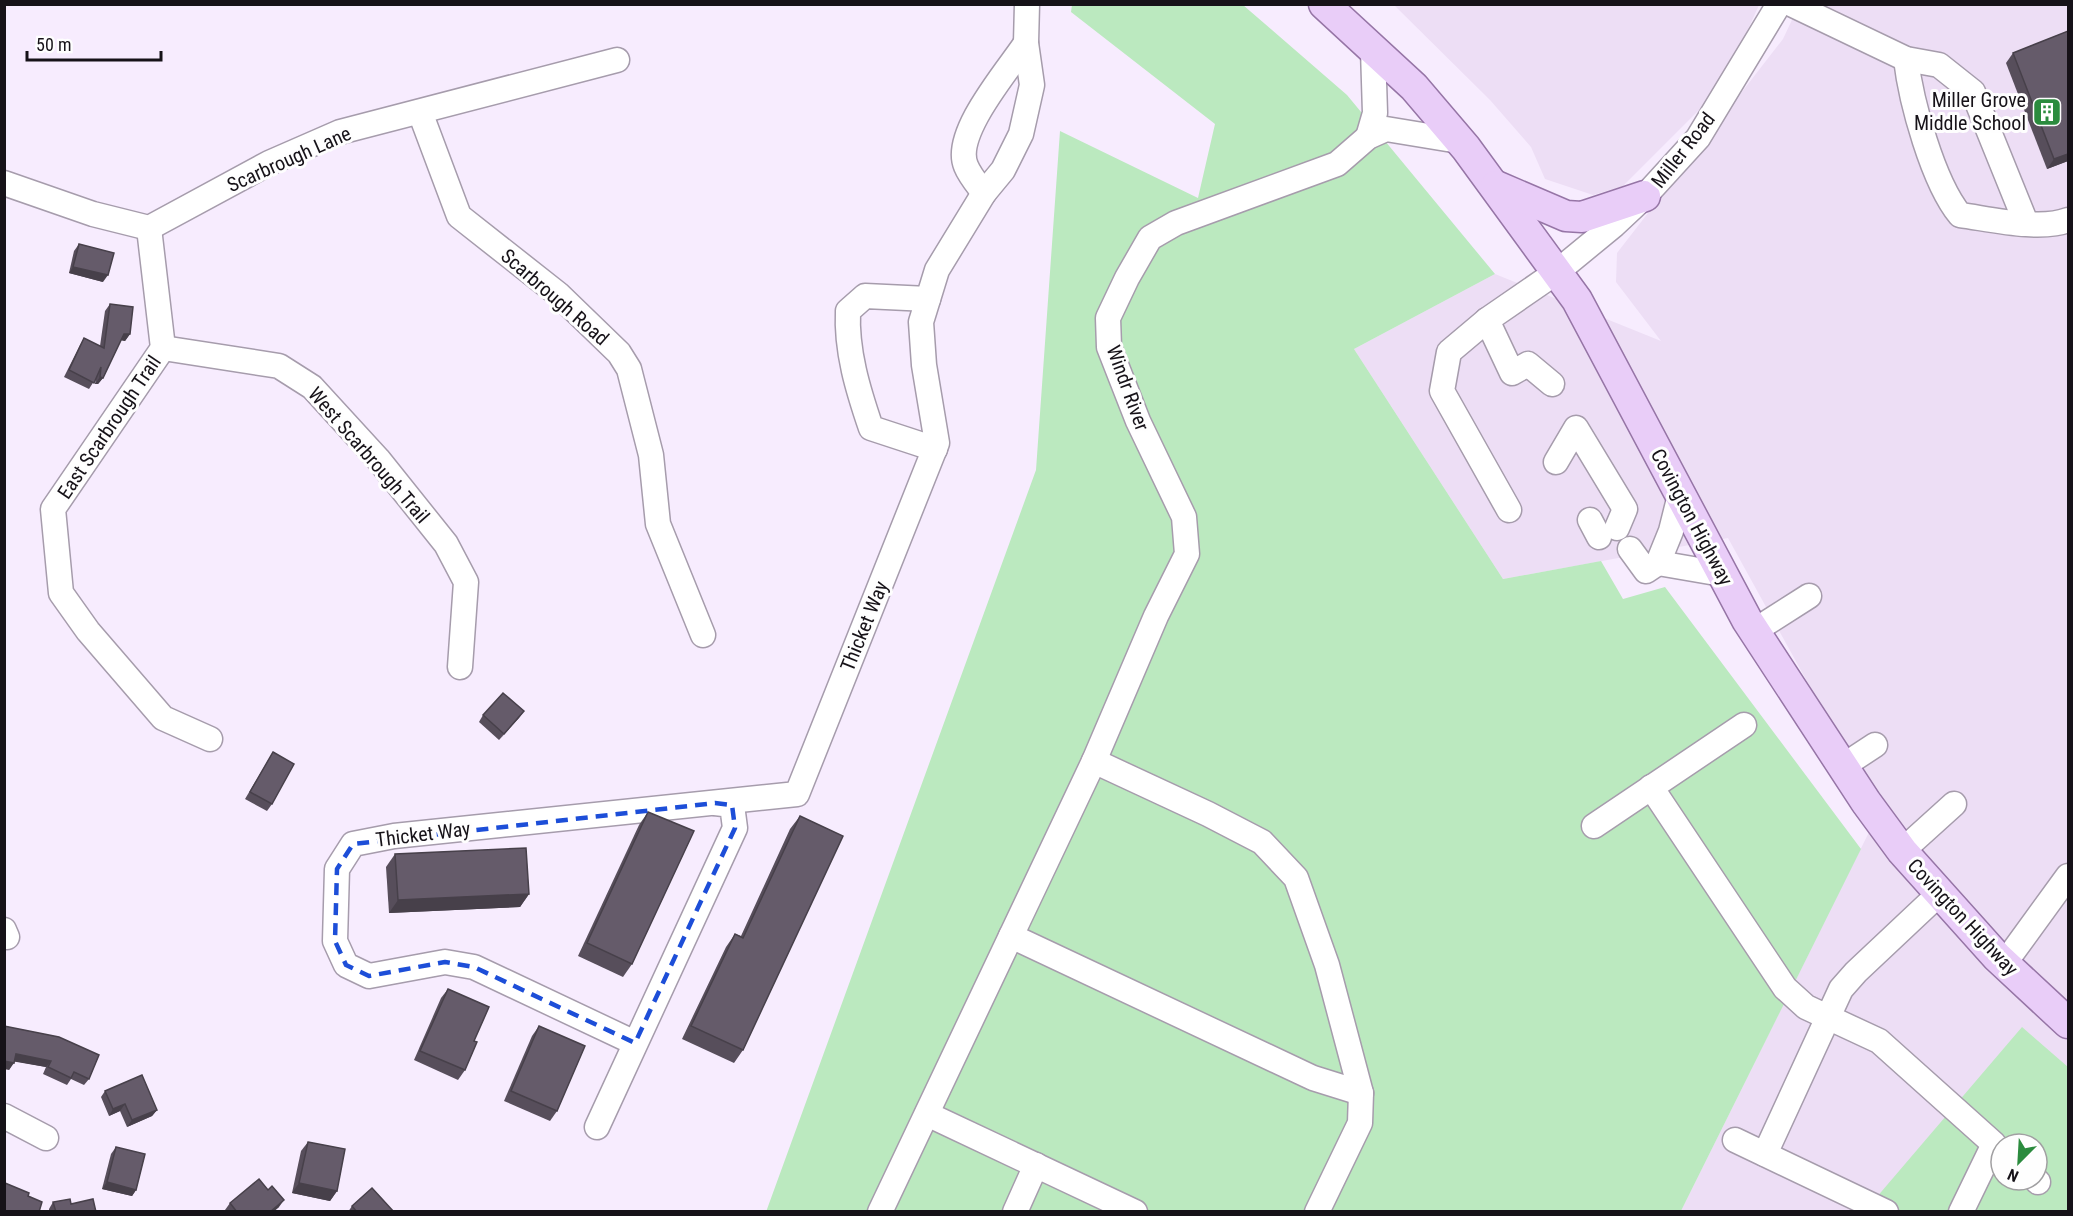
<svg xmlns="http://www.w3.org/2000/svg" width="2073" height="1216" font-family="'Roboto Condensed',sans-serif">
<rect width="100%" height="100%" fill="#f7ecfe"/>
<g fill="#eddef5">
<polygon points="1394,5 1759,5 1722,87 1623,186 1593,195 1545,179 1531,147 1490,100"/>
<polygon points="1799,5 2068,5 2068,1072 1864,1211 1681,1211 1879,812 1728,538 1503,579 1354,349 1495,274 1661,341 1616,282 1617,253 1783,39"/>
</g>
<g fill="#bbe9bf" fill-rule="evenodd">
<polygon points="1072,5 1243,5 1347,95 1495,274 1354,349 1503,579 1601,561 1623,599 1665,587 1861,849 1681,1211 766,1212 1036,470 1060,131 1198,198 1215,124 1071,12"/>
<path d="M2022,1027L2068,1067V1211L1864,1212ZM2001,1144H2037V1180H2001Z"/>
</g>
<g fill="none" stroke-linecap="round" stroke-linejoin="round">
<g stroke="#a69cac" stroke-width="27">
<g id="minor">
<polyline points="1791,4 1906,59 1939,65 1973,92 2026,223"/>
<path d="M1906,59C1911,102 1933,182 1960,215C1990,219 2040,231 2068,220"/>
<polyline points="420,112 459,216 558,294 619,353 629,369 651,455 658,524 703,635"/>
<polyline points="1368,137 1375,113 1373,50"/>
<polyline points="4,183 93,214 149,228 269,163 340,132 617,60"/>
<path d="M984,193C978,185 970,176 966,166C952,134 1009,69 1026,43"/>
<polyline points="149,228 163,348 53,509 61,593 88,631 163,718 210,739"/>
<path d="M928,299L865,296L848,311C846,351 858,390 871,428L935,449"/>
<polyline points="1487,320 1512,373 1528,364 1552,384"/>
<polyline points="163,348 279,366 312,387 378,459 446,544 466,582 460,667"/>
<polyline points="1556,462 1576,428 1625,509 1617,528"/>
<polyline points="1509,510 1442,391 1449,352 1487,320 1558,271 1614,225 1645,196 1698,138 1779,4"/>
<polyline points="1590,520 1599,537"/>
<polyline points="1630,549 1646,571 1658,563 1671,531 1680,495"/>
<polyline points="1658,563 1722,574"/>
<polyline points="1754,631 1809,596"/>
<polyline points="1094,761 1208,814 1262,842 1296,878 1327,965 1361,1093 1360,1123 1317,1212"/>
<polyline points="1843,766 1875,745"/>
<polyline points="1651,787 1785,988 1806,1007 1879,1041 1994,1144 1961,1212"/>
<polyline points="1594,826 1744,725"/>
<polyline points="1902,851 1954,804"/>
<polyline points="4,930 7,937"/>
<polyline points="1011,936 1313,1078 1361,1093"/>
<polyline points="2004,964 2068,876"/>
<polyline points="635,1043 474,967 445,962 369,976 346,965 335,941 337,869 353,844 394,836 797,794 937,443 924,365 921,322 937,270 984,193 1003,170 1021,134 1032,85 1026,43 1027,4"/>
<polyline points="927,1114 1135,1212"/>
<polyline points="4,1116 46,1138"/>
<polyline points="597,1127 735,828 732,805 715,803"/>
<polyline points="1735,1140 1886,1212"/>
<polyline points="1765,1154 1841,989 1856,972 1940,893"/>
<polyline points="2036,1180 2038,1182"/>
<polyline points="880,1212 1094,761 1156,616 1187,554 1184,517 1138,421 1109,347 1108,318 1127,278 1150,238 1176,223 1337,164 1368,137 1386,129 1459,141"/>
<polyline points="1015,1212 1036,1165"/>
</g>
</g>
<g stroke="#9675a6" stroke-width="33">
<g id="major">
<polyline points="1324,4 1414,87 1466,148 1577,300 1747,620 1866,802 1902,851 1997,957 2068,1023"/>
<polyline points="1496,186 1566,216 1582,217 1645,196"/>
</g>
</g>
<use href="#minor" stroke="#fff" stroke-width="24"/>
<use href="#major" stroke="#e9cdf8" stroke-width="30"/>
</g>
<g fill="#574e5b">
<polygon points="2068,31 2068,161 2047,169 2006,63 2013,53"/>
<polygon points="79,244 103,282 69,273 74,251"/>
<polygon points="110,304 130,334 125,341 121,340 103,378 98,384 95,384 96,378 89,389 64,377 80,345 84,338 100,346 105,311"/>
<polygon points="524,711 499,740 479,722 483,715"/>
<polygon points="273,752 272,804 267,811 245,799"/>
<polygon points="648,812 632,964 623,977 578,956 639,825"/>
<polygon points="800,816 743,1050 734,1063 682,1039 726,947 735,934 741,936 790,829"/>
<polygon points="395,854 529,894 520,907 389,913 386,867"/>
<polygon points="448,989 465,1070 458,1080 414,1060 441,998"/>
<polygon points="4,1026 89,1079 84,1085 71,1079 67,1085 43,1074 46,1067 14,1061 9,1070"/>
<polygon points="539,1026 557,1111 550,1121 504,1101 532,1036"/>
<polygon points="105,1091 157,1110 152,1116 127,1127 120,1111 109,1116 101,1097"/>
<polygon points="308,1142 337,1191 330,1201 292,1193 301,1151"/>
<polygon points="116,1147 136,1190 132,1196 102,1189 111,1154"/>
<polygon points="53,1202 71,1204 96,1212 49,1212 49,1209"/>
<polygon points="230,1203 279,1207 273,1212 227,1212 225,1210"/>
<polygon points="352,1206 394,1212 348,1212"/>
</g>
<g fill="#47404a">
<polygon points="2068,154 2068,161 2047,169 2054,159"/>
<polygon points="73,267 108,275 103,282 69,273"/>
<polygon points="124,334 130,334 125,341 120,340"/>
<polygon points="100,377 103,378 98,384 95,384"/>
<polygon points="524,711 519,718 499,740 504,734"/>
<polygon points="529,894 520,907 389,913 398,900"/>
<polygon points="16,1054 51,1061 46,1067 11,1061"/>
<polygon points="4,1061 14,1063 9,1070 4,1069"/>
<polygon points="125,1104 120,1111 109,1116 113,1109"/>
<polygon points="157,1110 152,1116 127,1127 132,1120"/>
<polygon points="107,1182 136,1190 132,1196 102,1189"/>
<polygon points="299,1183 337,1191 330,1201 292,1193"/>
<polygon points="284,1200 279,1207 273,1212 270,1212"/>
</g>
<g fill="#655b6a" stroke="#47404a" stroke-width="1.5">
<polygon points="2068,31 2068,154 2054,159 2013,53"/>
<polygon points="79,244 114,253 108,275 73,267"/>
<polygon points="110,304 133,307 130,334 124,334 103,378 100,377 101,367 94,383 69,370 84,338 104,348"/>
<polygon points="503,693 524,711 504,734 483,715"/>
<polygon points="273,752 294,764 272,804 250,792"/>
<polygon points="648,812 694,831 632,964 587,943"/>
<polygon points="800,816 843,836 743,1050 691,1026 735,934 743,938"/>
<polygon points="526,848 529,894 398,900 395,854"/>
<polygon points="448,989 489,1007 474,1041 477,1042 465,1070 420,1051"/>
<polygon points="4,1026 59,1037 99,1055 89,1079 74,1072 71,1078 48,1067 51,1061 16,1054 14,1063 4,1061"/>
<polygon points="539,1026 585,1046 557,1111 511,1091"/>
<polygon points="142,1075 157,1110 132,1120 125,1104 113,1109 105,1091"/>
<polygon points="308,1142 345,1149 337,1191 299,1183"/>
<polygon points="116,1147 145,1154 136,1190 107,1182"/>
<polygon points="259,1179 268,1190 272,1186 284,1200 270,1212 237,1212 230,1203"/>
<polygon points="5,1183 29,1193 28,1196 42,1202 39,1212 4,1212 4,1186"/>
<polygon points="372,1188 394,1212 357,1212 352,1206"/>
<polygon points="70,1199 71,1204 93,1199 96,1212 56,1212 53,1202"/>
</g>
<path fill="none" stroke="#1d4ed8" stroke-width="4.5" stroke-dasharray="12 8" stroke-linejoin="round" d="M715,803L732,805L735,828L635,1043L474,967L445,962L369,976L346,965L335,941L337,869L353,844Z"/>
<defs>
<g id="building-square" transform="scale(1.5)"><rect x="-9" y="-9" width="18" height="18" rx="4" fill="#2b8b3e" stroke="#fefefe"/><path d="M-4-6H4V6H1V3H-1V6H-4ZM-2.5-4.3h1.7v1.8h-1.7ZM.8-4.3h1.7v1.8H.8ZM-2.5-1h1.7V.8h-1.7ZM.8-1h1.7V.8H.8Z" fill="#fff"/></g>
</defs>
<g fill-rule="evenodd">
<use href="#building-square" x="2047" y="112"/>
</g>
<g text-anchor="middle" stroke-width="6" stroke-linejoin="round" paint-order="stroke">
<g font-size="20" fill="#161218" stroke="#fefefe" text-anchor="end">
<text x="2026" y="107">Miller Grove<tspan x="2026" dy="23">Middle School</tspan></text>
</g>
<g font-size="20" fill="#161218" stroke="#fefefe">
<text transform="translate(1683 150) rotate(-52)" y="7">Miller Road</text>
<text transform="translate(289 159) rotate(-24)" y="7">Scarbrough Lane</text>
<text transform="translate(555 297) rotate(41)" y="7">Scarbrough Road</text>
<text transform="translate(1128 388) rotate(70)" y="7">Windr River</text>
<text transform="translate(109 427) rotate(-56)" y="7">East Scarbrough Trail</text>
<text transform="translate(369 455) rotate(49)" y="7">West Scarbrough Trail</text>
<text transform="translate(1692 517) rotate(62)" y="7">Covington Highway</text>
<text transform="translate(864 626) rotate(-68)" y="7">Thicket Way</text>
<text transform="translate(423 834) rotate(-7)" y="7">Thicket Way</text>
<text transform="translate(1963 917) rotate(47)" y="7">Covington Highway</text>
</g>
</g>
<rect width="2073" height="1216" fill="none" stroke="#161218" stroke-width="12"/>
<g transform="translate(2019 1162) rotate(204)"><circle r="28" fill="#fefefe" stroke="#a1a0a2" stroke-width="1.5"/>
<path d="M0-4.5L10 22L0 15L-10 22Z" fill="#2b8b3e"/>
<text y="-9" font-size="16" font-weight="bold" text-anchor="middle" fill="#161218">N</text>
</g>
<path d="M27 51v9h134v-9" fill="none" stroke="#161218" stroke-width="3"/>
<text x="36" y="51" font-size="18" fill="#161218" stroke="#fefefe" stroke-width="4.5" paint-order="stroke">50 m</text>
</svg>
